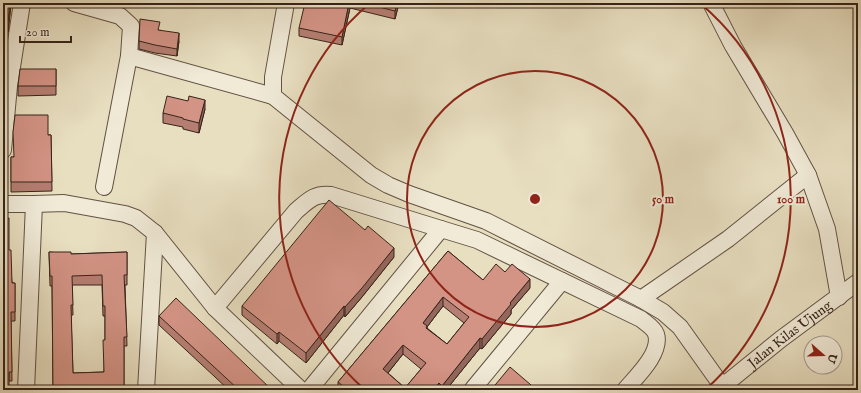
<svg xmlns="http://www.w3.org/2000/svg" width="861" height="393" font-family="'IM FELL English',serif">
<rect width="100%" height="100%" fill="#e8dfc1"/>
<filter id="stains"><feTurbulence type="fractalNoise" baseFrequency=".005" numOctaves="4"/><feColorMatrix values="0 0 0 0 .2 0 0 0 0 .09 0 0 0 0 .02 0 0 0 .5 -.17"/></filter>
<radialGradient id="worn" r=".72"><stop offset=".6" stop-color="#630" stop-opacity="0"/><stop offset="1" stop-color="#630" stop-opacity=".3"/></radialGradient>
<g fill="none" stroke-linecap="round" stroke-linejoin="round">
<g stroke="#625243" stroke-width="18">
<g id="minor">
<polyline points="74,3 120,16 131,26 129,56 104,187"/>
<polyline points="286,3 273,77 273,96 371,175 388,185 409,194 486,221 641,299 663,312 680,327 722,386"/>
<polyline points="711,3 733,46 785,133 808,175 827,229 839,297"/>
<polyline points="129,56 273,96"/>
<polyline points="3,150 9,86 22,3"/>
<polyline points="3,204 34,204 64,203 125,214 136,218 155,233 215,308 301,390"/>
<polyline points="641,299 728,239 808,175"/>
<path d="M215,308L296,211C308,201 314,193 331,195L441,229"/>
<polyline points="26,390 34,204"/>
<polyline points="146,390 155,233"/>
<path d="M309,390L441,229L477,240L641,319C646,323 654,328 656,334C662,353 636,377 625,390"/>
<polyline points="472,390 562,281"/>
<path id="s1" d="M718,390L781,339L858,282"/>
</g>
</g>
<use href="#minor" stroke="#f0ead7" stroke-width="16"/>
</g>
<g fill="#b57e72" stroke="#362319" fill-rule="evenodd">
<polygon points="3,3 11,3 8,32 3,32"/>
<polygon points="323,3 399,3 395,19 350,8 342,45 299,36 299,28 323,5"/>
<polygon points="160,30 179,41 177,56 155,53 139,49 139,41"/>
<polygon points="56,69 56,95 18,96 18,86"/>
<polygon points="205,109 199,133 183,129 183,127 163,123 163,113"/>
<polygon points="48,135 51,135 52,191 11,192 11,157 13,157"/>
<polygon points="9,250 12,283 15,283 15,321 11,321 12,381 9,381"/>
<path d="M448,251L483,280L505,272L530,288L511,310V314L482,349L480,348L446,390H338V382ZM443,306L464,323L447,344L427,328V327ZM403,354L421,369L405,388L388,373Z"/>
<path d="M49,252L71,254L127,252V285H125L127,346H124V390H53L52,286H50ZM72,285H102L103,316H105V340L104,372L73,373L71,315H73Z"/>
<polygon points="394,257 362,297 345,317 344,315 306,363 279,341 277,344 242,315 242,306"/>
<polygon points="159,316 272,390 229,390 159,325"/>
</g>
<g fill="#94675d" stroke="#362319">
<polygon points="10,3 11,3 11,5 8,32 8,22"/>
<polygon points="349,3 350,3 350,8 342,45 342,37"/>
<polygon points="397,3 399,3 395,19 395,11"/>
<polygon points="179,33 179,41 177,56 177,49"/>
<polygon points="205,100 205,109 199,133 199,123"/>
<polygon points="394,248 394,257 362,297 345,317 345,307"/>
<polygon points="530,279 530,288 511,310 511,314 482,349 482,339 510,303"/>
<polygon points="443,297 443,306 427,327 427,336 423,323"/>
<polygon points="344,306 344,315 306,363 306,353"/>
<polygon points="279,332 279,341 277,344 277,334"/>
<polygon points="480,338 480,348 446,390 442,390 442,386"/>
<polygon points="403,345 403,354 383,379 383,369"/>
<polygon points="439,383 439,390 433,390"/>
<polygon points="531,385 531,390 527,390"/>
</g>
<g fill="#d39385" stroke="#362319" fill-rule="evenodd">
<polygon points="3,3 10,3 8,22 3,22"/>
<polygon points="305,3 314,3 323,5 323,3 349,3 342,37 299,28"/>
<polygon points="363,3 397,3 395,11"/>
<polygon points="140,19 160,22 158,30 179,33 177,49 155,45 139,41"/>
<polygon points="20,69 56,69 56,86 18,86"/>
<polygon points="167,96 188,101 189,96 205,100 199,123 183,119 183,118 163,113"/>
<polygon points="15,115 48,115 48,135 51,135 52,182 11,182 11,157 14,157 13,132"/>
<polygon points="329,200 365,230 368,226 394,248 362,288 345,307 344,306 306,353 279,332 277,334 242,306"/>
<polygon points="3,218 9,218 9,250 11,250 12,283 15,283 15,312 11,312 12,372 9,372 9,390 3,390"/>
<path d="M448,251L483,280L496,264L505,272L512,264L530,279L510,303L511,304L482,339L480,338L442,386L439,383L433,390H348L338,382ZM443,297L469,317L447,344L426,328L427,326L423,323ZM403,345L426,363L405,388L383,369Z"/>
<path d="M49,252H71V254L127,252V275H124L127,337H124V390H53L52,276H50ZM102,275L103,306H105V340H103L104,372L73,373L71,305H73L72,276Z"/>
<polygon points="176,298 272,390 239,390 159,316"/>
<polygon points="510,367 531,385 527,390 491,390"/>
</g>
<g fill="none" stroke="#8f2418" stroke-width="2">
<circle cx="535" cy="199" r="128"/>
<path d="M364 389A256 256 0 0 1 369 4M701 4A256 256 0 0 1 706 389"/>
</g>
<g text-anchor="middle" stroke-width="4" stroke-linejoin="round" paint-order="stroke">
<g font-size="14" fill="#362319" stroke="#f0ead7">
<text dy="5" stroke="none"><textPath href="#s1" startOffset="91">Jalan Kilas Ujung</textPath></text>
</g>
</g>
<circle cx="535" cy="199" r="6" fill="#8f2418" stroke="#f0ead7" stroke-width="2"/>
<g font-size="12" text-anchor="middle" font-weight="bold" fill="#8f2418" stroke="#f0ead7" stroke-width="4" stroke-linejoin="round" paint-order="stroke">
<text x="663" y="203">50 m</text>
<text x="791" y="203">100 m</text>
</g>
<rect width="861" height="393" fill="none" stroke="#e8dfc1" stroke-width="16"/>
<rect x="4" y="4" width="853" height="385" fill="none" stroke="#362319" stroke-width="2"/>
<rect x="8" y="8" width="845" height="377" fill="none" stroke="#362319"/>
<g transform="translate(823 355) rotate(110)"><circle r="19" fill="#f0ead7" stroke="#a69a8b"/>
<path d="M0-3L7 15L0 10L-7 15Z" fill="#8f2418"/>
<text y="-6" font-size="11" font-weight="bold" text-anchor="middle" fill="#362319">U</text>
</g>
<path d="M20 36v6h51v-6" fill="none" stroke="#362319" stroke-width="2"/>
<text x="26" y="36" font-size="12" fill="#362319" stroke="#f0ead7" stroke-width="3" paint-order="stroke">20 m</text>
<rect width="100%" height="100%" filter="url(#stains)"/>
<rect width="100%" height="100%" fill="url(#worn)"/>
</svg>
